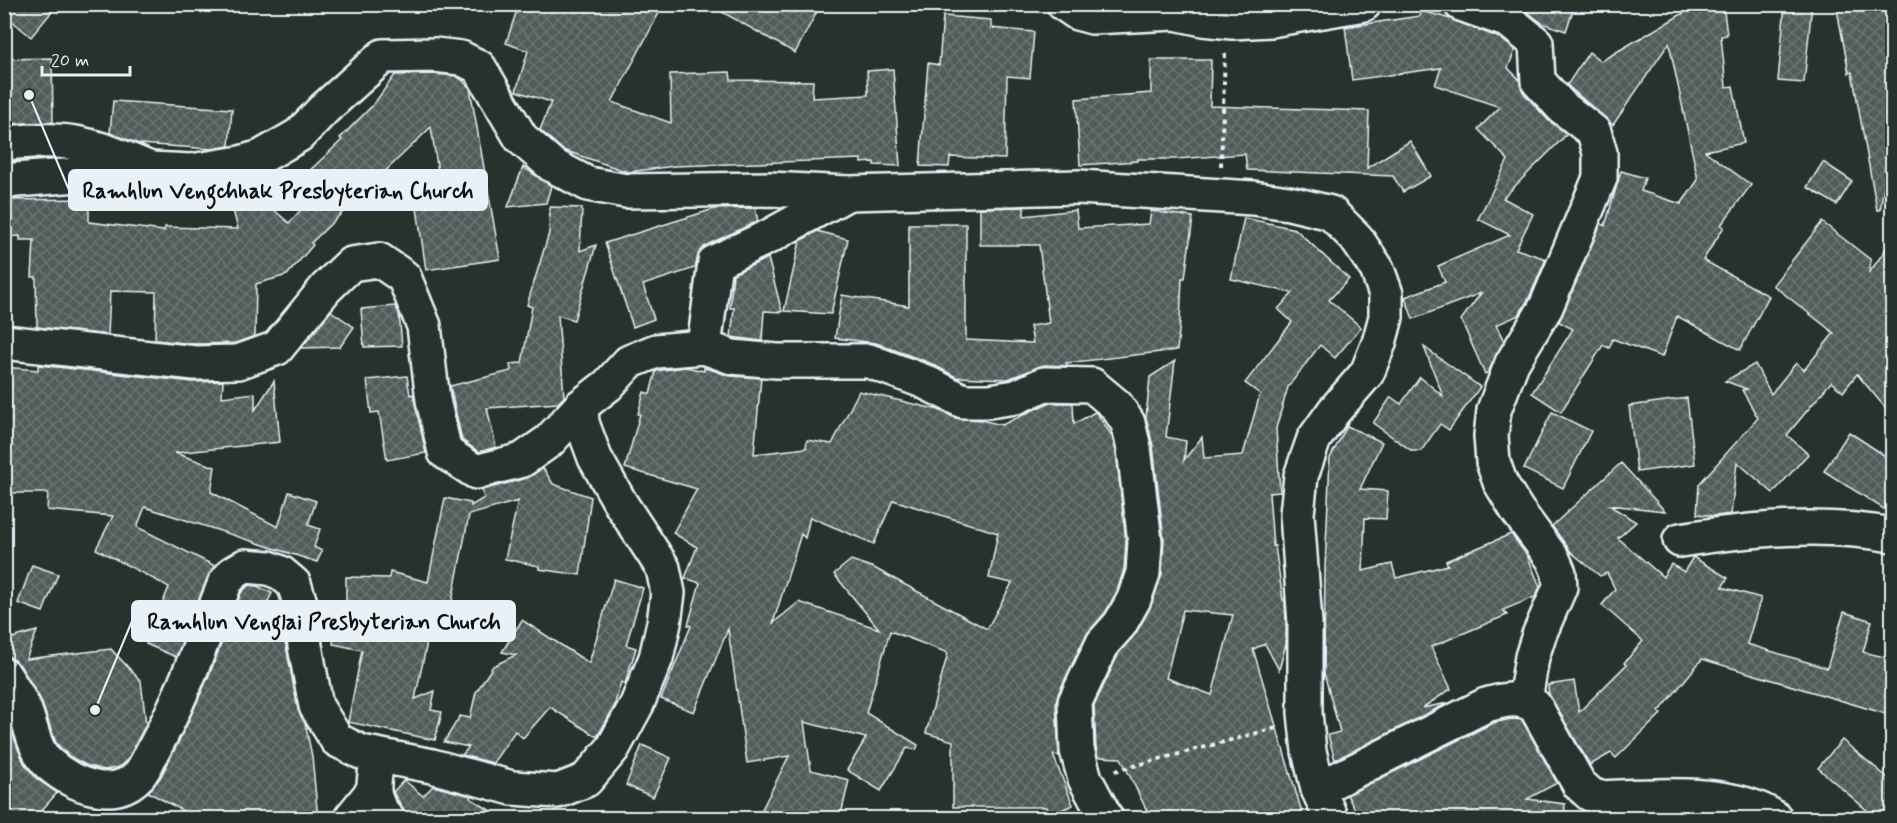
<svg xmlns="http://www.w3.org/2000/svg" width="1897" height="823" font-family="Mynerve,sans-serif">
<defs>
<pattern id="building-cross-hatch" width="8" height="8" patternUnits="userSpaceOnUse" patternTransform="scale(1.5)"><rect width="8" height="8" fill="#505c59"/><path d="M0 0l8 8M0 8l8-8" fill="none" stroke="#697472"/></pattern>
</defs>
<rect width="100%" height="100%" fill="#26332d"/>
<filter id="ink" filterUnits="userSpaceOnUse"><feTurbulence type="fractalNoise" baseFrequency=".0167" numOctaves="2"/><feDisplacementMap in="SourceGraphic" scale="12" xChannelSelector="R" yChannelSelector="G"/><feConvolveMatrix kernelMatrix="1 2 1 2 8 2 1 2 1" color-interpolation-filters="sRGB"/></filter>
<g filter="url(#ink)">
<g fill="url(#building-cross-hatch)" stroke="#e8f1f8" stroke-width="1.5" fill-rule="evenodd">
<polygon points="4,4 58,4 31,37 4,14"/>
<polygon points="519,4 647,4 660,11 612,102 671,123 670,74 730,72 731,80 813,81 812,98 868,95 867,71 893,69 900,166 874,165 874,162 861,163 861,159 675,166 628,172 563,150 540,130 551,102 516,91 528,51 506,43"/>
<polygon points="708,4 821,4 795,53"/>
<polygon points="1517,4 1575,4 1566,31 1542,23"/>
<polygon points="1699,4 1723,4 1727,35 1721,36 1726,87 1733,86 1744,143 1705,151 1751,185 1721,225 1724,227 1703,260 1769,296 1740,350 1677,316 1662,357 1613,339 1609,348 1603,345 1561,412 1532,393 1573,329 1559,322 1601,223 1605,226 1621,171 1645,178 1641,191 1681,204 1698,180 1669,43 1613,125 1567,85 1589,52 1601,61"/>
<polygon points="1785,4 1812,4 1804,83 1778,81"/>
<polygon points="1836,4 1893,4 1893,137 1880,210 1877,210 1852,72 1849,73"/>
<polygon points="1422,11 1451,19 1500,38 1515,50 1508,68 1519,79 1524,93 1548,120 1567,134 1503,198 1533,214 1516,249 1546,259 1529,298 1519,315 1496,325 1504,341 1488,372 1485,374 1461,320 1481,293 1413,319 1405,297 1445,282 1438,266 1510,235 1478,219 1508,160 1478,129 1500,107 1435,85 1441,68 1352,80 1345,27 1420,16"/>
<polygon points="943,16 991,20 991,28 1034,32 1030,78 1007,76 1005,159 950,157 949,167 920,166 928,63 939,65"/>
<polygon points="52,58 53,122 4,124 4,59"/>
<polygon points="1151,60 1211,60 1210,106 1369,111 1367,168 1410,141 1431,176 1403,192 1393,176 1247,170 1245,154 1175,159 1138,159 1138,161 1080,165 1076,99 1151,93"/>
<polygon points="434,74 456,76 461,79 470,88 500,259 426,270 417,208 443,204 431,127 311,243 313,245 287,275 256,284 255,336 235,343 196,344 155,340 156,292 110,291 108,335 37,327 36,277 32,277 34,240 20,240 20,236 4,237 4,200 89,199 89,222 164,231 165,227 238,229 233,210 264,201 289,223 319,190 305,175 342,140 340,138 373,105 395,75"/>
<polygon points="113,101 232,109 229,146 212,149 139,144 110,133"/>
<polygon points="1823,162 1852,181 1837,205 1807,187"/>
<polygon points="523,167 551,186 546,203 508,207"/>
<polygon points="550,207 582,208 580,251 596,245 574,320 558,315 564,397 558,403 487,408 496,447 479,452 462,440 450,386 511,371 510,364 522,363 532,307 527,305 549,233"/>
<polygon points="1024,207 1024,216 1076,210 1078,228 1149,224 1151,211 1193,217 1185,278 1182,278 1180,321 1177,350 1066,363 1068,366 1044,365 1008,379 956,377 930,363 876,343 835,338 842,295 909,306 909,224 966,224 966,340 1033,343 1030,326 1049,323 1039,245 980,245 980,208"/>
<polygon points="755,208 758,221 707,245 700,251 695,268 643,285 654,319 633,327 605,243 714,209"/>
<path d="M1244,218L1295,229L1349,279L1329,300L1361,327L1335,358L1320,345L1288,387L1276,428L1280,492L1269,493L1273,546H1275L1283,600H1285L1286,624V644L1279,670L1265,644L1253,649L1304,819H1151L1121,758L1098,757L1096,747L1094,706L1119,653L1136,633L1150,608L1162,574L1164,540L1153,446L1146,417L1150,377L1175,361L1166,437L1186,441L1184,460L1202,437L1204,458L1243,455L1260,394L1245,383L1292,322L1278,309L1293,293L1231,279ZM1183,610L1233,615L1212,695L1166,678Z"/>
<polygon points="1822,222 1871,260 1869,273 1893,239 1893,417 1857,374 1843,392 1831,382 1787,435 1808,454 1773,493 1737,462 1731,514 1715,516 1697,514 1699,484 1758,418 1742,390 1747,389 1725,381 1755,364 1771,394 1796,363 1804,370 1834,333 1773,285"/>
<polygon points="817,231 848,239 831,314 784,311 800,241"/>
<polygon points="768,258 782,312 764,311 762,341 731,337 734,308 730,308 733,274"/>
<polygon points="395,306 399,313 402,346 364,347 361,309"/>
<polygon points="331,311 354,327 340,347 301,348"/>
<polygon points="1424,347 1480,387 1449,430 1440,424 1421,451 1412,451 1373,423 1391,397 1401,404 1420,377 1443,396"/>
<polygon points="38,365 193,382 223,381 222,397 255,393 255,410 274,381 280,442 175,453 215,467 211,492 278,527 289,492 316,501 308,525 320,529 314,547 322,551 317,562 145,507 137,527 215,566 208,576 176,657 146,644 169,587 96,549 113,516 47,510 48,493 8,493 8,450 4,450 4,367 38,370"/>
<path d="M686,367L704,371V368L709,369L730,376L761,378L754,454L806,448L807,440L832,444L859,391L939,410L955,418L981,420L1002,425L1048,403H1073L1074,424L1095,412L1098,415L1112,436L1116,451L1126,542L1124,569L1117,591L1105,613L1086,635L1058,694L1056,702L1059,756L1053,755L1073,805L1050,815L1046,807H953V741L926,733L948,653L890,631L866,713L918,745L916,750L907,748L881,791L847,770L866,738L804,722L811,770L849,780L840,819H757L789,756L747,763L728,629L694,712L661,699L691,626L688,625L700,583L685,578L697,547L673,533L697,489L625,468L640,414H638L644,392L650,394L656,371ZM893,500L998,533L989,578L1012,583L987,629L874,568L851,560L834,574L879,629L799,602L773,623L801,534L805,538L810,517L874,544Z"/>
<polygon points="407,376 410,395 413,394 426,453 387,460 379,412 371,413 367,380"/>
<polygon points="1687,398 1695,464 1637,472 1629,406"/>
<polygon points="1552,412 1591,431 1563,488 1524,469"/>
<polygon points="1347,426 1382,442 1360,489 1388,491 1386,519 1365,518 1363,571 1392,564 1396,578 1448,565 1446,561 1511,534 1527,555 1540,587 1535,597 1503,610 1507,615 1431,647 1451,689 1422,708 1448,703 1335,760 1328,735 1340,732 1324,673 1325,567 1330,458"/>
<polygon points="1849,432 1893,461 1893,515 1824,471"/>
<polygon points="1621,463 1665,511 1609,505 1636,522 1618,538 1663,577 1671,564 1684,572 1693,557 1728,578 1722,587 1761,598 1747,644 1827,668 1844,612 1872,621 1863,652 1893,659 1893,684 1886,714 1702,659 1659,712 1661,714 1616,758 1611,753 1590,765 1549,695 1548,685 1574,681 1579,712 1626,665 1624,663 1643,641 1602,605 1615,589 1607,573 1600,576 1571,552 1552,526"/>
<polygon points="543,468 553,484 591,497 580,575 539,569 539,566 505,559 518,501 469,515 445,637 429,633 415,699 435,691 431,710 442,712 435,740 348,722 362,650 333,644 337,622 346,624 346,577 389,578 390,572 428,582 445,498 471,503 471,506 484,498 482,490 527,478"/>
<polygon points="32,565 58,574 43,612 18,603"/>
<polygon points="614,579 643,588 626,645 636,648 625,684 621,682 614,707 597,737 550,707 523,738 515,731 493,763 462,755 469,747 444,742 460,716 470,718 476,692 493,666 516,655 502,652 522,620 589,663"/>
<polygon points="249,585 257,586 272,593 254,631 282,625 298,709 305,723 312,756 318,819 198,819 148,792 160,778 182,735 210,673 241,593"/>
<polygon points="37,631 26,659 111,649 141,681 146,724 128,759 119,767 105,770 88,766 69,756 56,743 40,698 20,665 9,658 5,640"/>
<polygon points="4,712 24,763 37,779 57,793 34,819 4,819"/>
<polygon points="1512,719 1522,720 1557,783 1527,799 1565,804 1564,818 1360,819 1347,795 1493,723"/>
<polygon points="1842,740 1893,782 1893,808 1884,819 1877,819 1818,768"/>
<polygon points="642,745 671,758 653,797 626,785"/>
<polygon points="404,780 423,796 433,786 471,796 470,798 504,819 405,819 402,807 393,792"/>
</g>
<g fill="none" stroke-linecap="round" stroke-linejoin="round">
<g stroke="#e8f1f8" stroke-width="38">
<g id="minor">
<polyline points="1064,4 1077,13 1092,17 1175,13 1203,19 1232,22 1271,20 1364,4"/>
<polyline points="1461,4 1509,21 1536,43 1538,81 1562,107 1594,132 1600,153 1600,178 1546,307 1512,363 1494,410 1491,436 1493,462 1500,482 1517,510 1553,559 1559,573 1560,587 1539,635 1532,657 1525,700"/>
<path d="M4,143C21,142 39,140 56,141C89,142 120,156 150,169"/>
<polyline points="4,342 195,363 238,362 277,348 326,288 351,264 379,260 404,277 424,326 433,400 445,452 476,472 522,460 549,441 581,406 608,385 629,362 656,351 704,347 732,357 777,361 869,361 923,381 963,401 989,401 1016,397 1044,384 1092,385 1116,405 1128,423 1134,448 1145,542 1143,573 1134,599 1120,624 1103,643 1075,702 1077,750 1085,779 1106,818"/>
<polyline points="704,347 715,262 770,236 848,193"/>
<path d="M1680,540C1750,529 1822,522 1892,535"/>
<path d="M4,675C12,687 19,698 25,711C32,729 34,750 49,764C72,784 114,803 139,775C146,767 150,755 155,747C183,695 203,638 225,583L233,573L245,566L269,568L281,573L294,584L301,606L305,646L316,706L337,740L361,752L432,766L512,788L558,791L586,780L613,748L637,704L656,658L664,623L668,593L663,568L621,504L595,458L582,423L581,406"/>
<path d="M378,756C374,782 368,797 387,818"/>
<path d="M1318,789L1486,705C1505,700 1517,696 1535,706L1579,784L1590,794L1598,798C1648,796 1733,788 1775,818"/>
<polyline points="351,818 373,791"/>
</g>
</g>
<g stroke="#e8f1f8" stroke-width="38">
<polyline id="major" points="4,181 150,169 191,171 240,163 261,157 299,135 324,109 383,56 435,55 461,58 479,67 521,138 552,165 588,184 626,191 770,189 848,193 1079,187 1253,198 1289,203 1331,213 1356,238 1377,269 1386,294 1386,317 1379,343 1367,373 1334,411 1314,439 1301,476 1297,514 1305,623 1305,713 1309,751 1318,789 1331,818"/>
</g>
<g stroke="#e8f1f8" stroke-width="4" stroke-dasharray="4.5 4.5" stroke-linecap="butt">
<polyline points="1221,166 1225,53"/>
<polyline points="1115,771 1276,728"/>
</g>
<use href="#minor" stroke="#26332d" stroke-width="33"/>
<use href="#major" stroke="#26332d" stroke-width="33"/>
</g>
</g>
<path fill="none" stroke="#e8f1f8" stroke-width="2" d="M29 95L69 190M95 710L132 621"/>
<g fill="#e8f1f8" stroke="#26332d" stroke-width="2">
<circle cx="29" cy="95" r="6"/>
<circle cx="95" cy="710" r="6"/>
</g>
<g fill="#e8f1f8" stroke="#e8f1f8" stroke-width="2">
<rect x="69" y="170" width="418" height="40" rx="6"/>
<rect x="132" y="601" width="383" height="40" rx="6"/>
</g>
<g font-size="22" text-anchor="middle" font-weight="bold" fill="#111">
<text x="278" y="198">Ramhlun Vengchhak Presbyterian Church</text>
<text x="324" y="629">Ramhlun Venglai Presbyterian Church</text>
</g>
<rect width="1897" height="823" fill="none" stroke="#26332d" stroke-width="24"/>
<rect x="12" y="12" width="1873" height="799" fill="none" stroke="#e8f1f8" stroke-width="2" filter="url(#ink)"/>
<path d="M42 66v9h88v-9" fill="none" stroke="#e8f1f8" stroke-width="3"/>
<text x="51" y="66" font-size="18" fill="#e8f1f8" stroke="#26332d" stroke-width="4.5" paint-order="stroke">20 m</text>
</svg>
